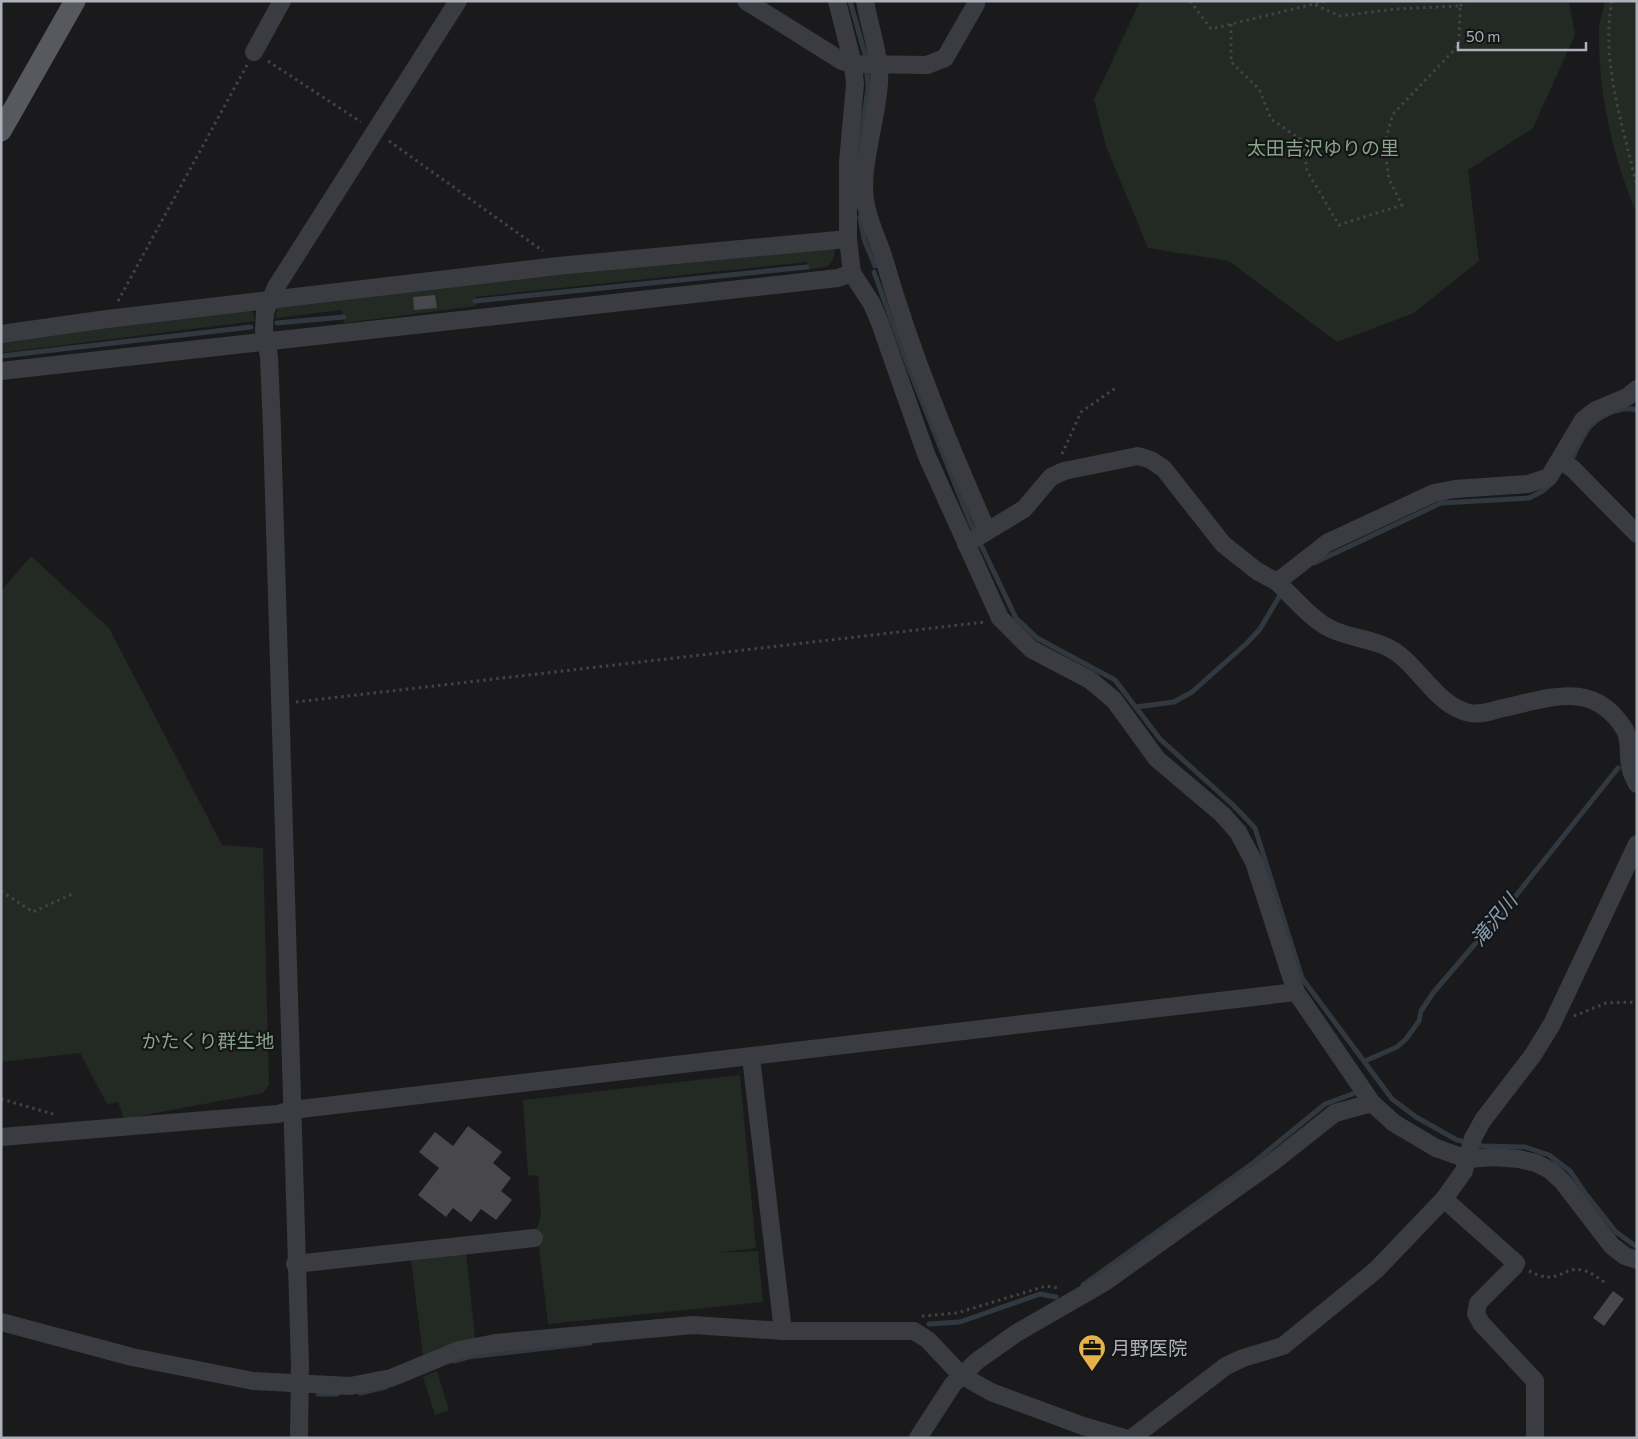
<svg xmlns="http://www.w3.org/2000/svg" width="1638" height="1439" font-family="Commissioner,'Noto Sans JP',sans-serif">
<rect width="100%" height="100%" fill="#1a1a1c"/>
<g fill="#222a23">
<polygon points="1140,1 1569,1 1575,35 1533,128 1468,170 1479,261 1414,313 1337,342 1229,261 1148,248 1106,146 1094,100"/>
<path d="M1605,1H1637V214C1613,158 1598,93 1599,31C1599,22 1603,11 1605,1Z"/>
<polygon points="835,246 834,257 829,266 807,270 807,262 475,297 476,306 344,323 342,310 275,318 278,305"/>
<polygon points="248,308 253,313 255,321 1,353 1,339"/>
<polygon points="31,556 109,628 222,845 263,848 269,1085 263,1093 124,1119 118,1102 107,1104 80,1053 1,1062 1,591"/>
<polygon points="740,1075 756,1248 715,1253 758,1251 763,1302 548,1324 539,1247 535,1246 532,1230 537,1228 541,1216 538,1176 528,1175 523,1100"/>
<polygon points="466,1252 475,1338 423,1356 411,1260"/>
<polygon points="437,1371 449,1410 435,1415 423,1377"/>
</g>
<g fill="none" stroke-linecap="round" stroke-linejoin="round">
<g stroke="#31383f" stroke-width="5">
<polyline points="850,1 866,58 868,88 856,171"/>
<polyline points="860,217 864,239 875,266"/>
<polyline points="874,272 908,366 970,522 1016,618 1037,638 1115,680 1160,739 1233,805 1255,828 1302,978 1392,1099 1416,1117 1457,1140 1483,1146 1525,1147 1549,1155 1570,1171 1585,1193 1616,1232 1637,1247"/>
<polyline points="475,301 807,267"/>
<polyline points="277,323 344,317"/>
<polyline points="2,356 251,327"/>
<path d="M1573,457C1577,448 1581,440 1586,432C1595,417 1620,405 1637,410"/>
<polyline points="1314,563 1441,503 1529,498 1543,491 1552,483"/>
<polyline points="1136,707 1174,702 1192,692 1247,643 1260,629 1279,597"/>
<polyline points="1365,1061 1397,1047 1406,1039 1419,1021 1421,1011 1433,993 1510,903 1618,768"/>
<polyline points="1083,1285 1253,1163 1325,1104 1355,1093"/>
<polyline points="929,1324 960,1322 1040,1294 1056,1297"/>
<polyline points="454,1361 468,1357 590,1343"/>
<polyline points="360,1393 386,1387"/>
<polyline points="318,1394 337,1394"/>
</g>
</g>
<g fill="#47474c">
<polygon points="435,295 437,308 414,310 413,297"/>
<polygon points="468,1126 502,1152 493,1163 511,1178 501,1191 512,1200 496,1220 481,1209 471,1222 453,1208 446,1217 418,1195 439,1168 419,1152 435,1132 453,1146"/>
<polygon points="1613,1291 1624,1299 1604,1326 1593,1318"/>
</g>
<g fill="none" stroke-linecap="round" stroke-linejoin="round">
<g stroke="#414347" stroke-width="3" stroke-dasharray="2.5 4" stroke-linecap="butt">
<polyline points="1190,1 1211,29 1326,1"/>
<path d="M1612,1C1600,60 1624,129 1637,187"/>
<polyline points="1460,6 1466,1"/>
<polyline points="1231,24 1231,62 1259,89 1271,119 1303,141 1307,171 1339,225 1402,205 1389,179 1384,145 1393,114 1459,45 1460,6 1396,9 1340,16 1313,4"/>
<polyline points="268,61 361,122"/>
<polyline points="389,141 543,251"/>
<polyline points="118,301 247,65"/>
<polyline points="1062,454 1081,412 1117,387"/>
<polyline points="296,702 985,622"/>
<polyline points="1,891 33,912 72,894"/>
<polyline points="1574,1016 1606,1003 1637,1002"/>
<polyline points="1,1099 53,1114"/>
<path d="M1529,1271C1560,1287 1561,1266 1582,1270C1590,1271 1599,1279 1606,1283"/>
<polyline points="922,1316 957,1313 1046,1286 1059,1288"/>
</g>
<g stroke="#3b3c41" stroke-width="18">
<polyline points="746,1 842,61 853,64 927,65 945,58 976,4"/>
<polyline points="837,1 853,64 855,84 848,162 848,239 852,273 872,304 880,323 926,454 1000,618 1031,649 1090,680 1114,700 1157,759 1222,814 1238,832 1254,862 1296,992 1372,1103 1394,1123 1436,1148 1467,1159 1494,1157 1519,1159 1536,1163 1550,1170 1562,1181 1612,1246 1625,1256 1637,1260"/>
<path d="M865,1C869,25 881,59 879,83C877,119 860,166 865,200C868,222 879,241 885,262C912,356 948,442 987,531"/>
<polyline points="254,52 282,1"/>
<polyline points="1,334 107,319 558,266 848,239"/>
<polyline points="1,371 838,278 852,273"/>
<polyline points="1560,460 1573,469 1637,534"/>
<polyline points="966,544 1024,509 1051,477 1064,471 1138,456 1151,460 1164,469 1223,544 1257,571 1277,582 1327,543 1434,493 1455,489 1528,484 1549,477 1583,420 1596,410 1627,397 1637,389"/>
<path d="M1277,582C1292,596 1313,621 1331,629C1354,640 1381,639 1401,656C1423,674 1440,707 1470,713C1480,715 1493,711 1503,708C1550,698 1594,679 1625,730C1631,740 1627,758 1631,770C1632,775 1635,780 1637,784"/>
<polyline points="751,1057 783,1331"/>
<polyline points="1,1137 278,1114 292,1110 1296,992"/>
<polyline points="1444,1199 1516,1263 1514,1267 1478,1303 1476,1314 1481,1323 1535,1381 1535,1438"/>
<polyline points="295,1264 534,1238"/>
<polyline points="1,1322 132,1357 253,1381 350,1386 391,1378 459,1350 496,1343 693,1325 783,1331 914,1331 928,1340 961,1375 991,1392 1083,1426 1124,1438"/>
<polyline points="299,1438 300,1365 272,429 269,357 264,330 265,312 276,287 458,1"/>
<polyline points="918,1438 953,1384 977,1361 1015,1334 1105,1282 1273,1162 1335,1113 1372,1103"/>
<polyline points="1132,1438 1226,1366 1243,1358 1283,1346 1376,1270 1444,1199 1464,1171 1473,1138 1483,1120 1533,1055 1552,1024 1637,844"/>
</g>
<polyline stroke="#57595f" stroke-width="21" points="1,131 75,1"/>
</g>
<defs>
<g id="office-pin" transform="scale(1.4375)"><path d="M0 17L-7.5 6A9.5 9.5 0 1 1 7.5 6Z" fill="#e4b249" stroke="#151517"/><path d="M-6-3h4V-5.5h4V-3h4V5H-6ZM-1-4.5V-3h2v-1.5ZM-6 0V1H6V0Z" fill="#111"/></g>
</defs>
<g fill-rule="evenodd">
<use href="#office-pin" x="1092" y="1348"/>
</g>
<g text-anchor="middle" stroke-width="4.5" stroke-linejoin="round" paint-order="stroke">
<g font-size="19" fill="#86a488" stroke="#151517">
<text x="1323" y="155">太田吉沢ゆりの里</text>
<text x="208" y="1048">かたくり群生地</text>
</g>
<g font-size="19" fill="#adb1ba" stroke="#151517" text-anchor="start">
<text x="1111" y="1355">月野医院</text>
</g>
<g font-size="20" font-style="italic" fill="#889eb2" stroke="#151517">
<text transform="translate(1494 920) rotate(-51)" y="7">滝沢川</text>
</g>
</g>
<rect width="1638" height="1439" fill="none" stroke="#adb1ba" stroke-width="5"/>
<path d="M1458 42v8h128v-8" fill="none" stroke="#adb1ba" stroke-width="2.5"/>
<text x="1466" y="42" font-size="15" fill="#adb1ba" stroke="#151517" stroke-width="4" paint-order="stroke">50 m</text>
</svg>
